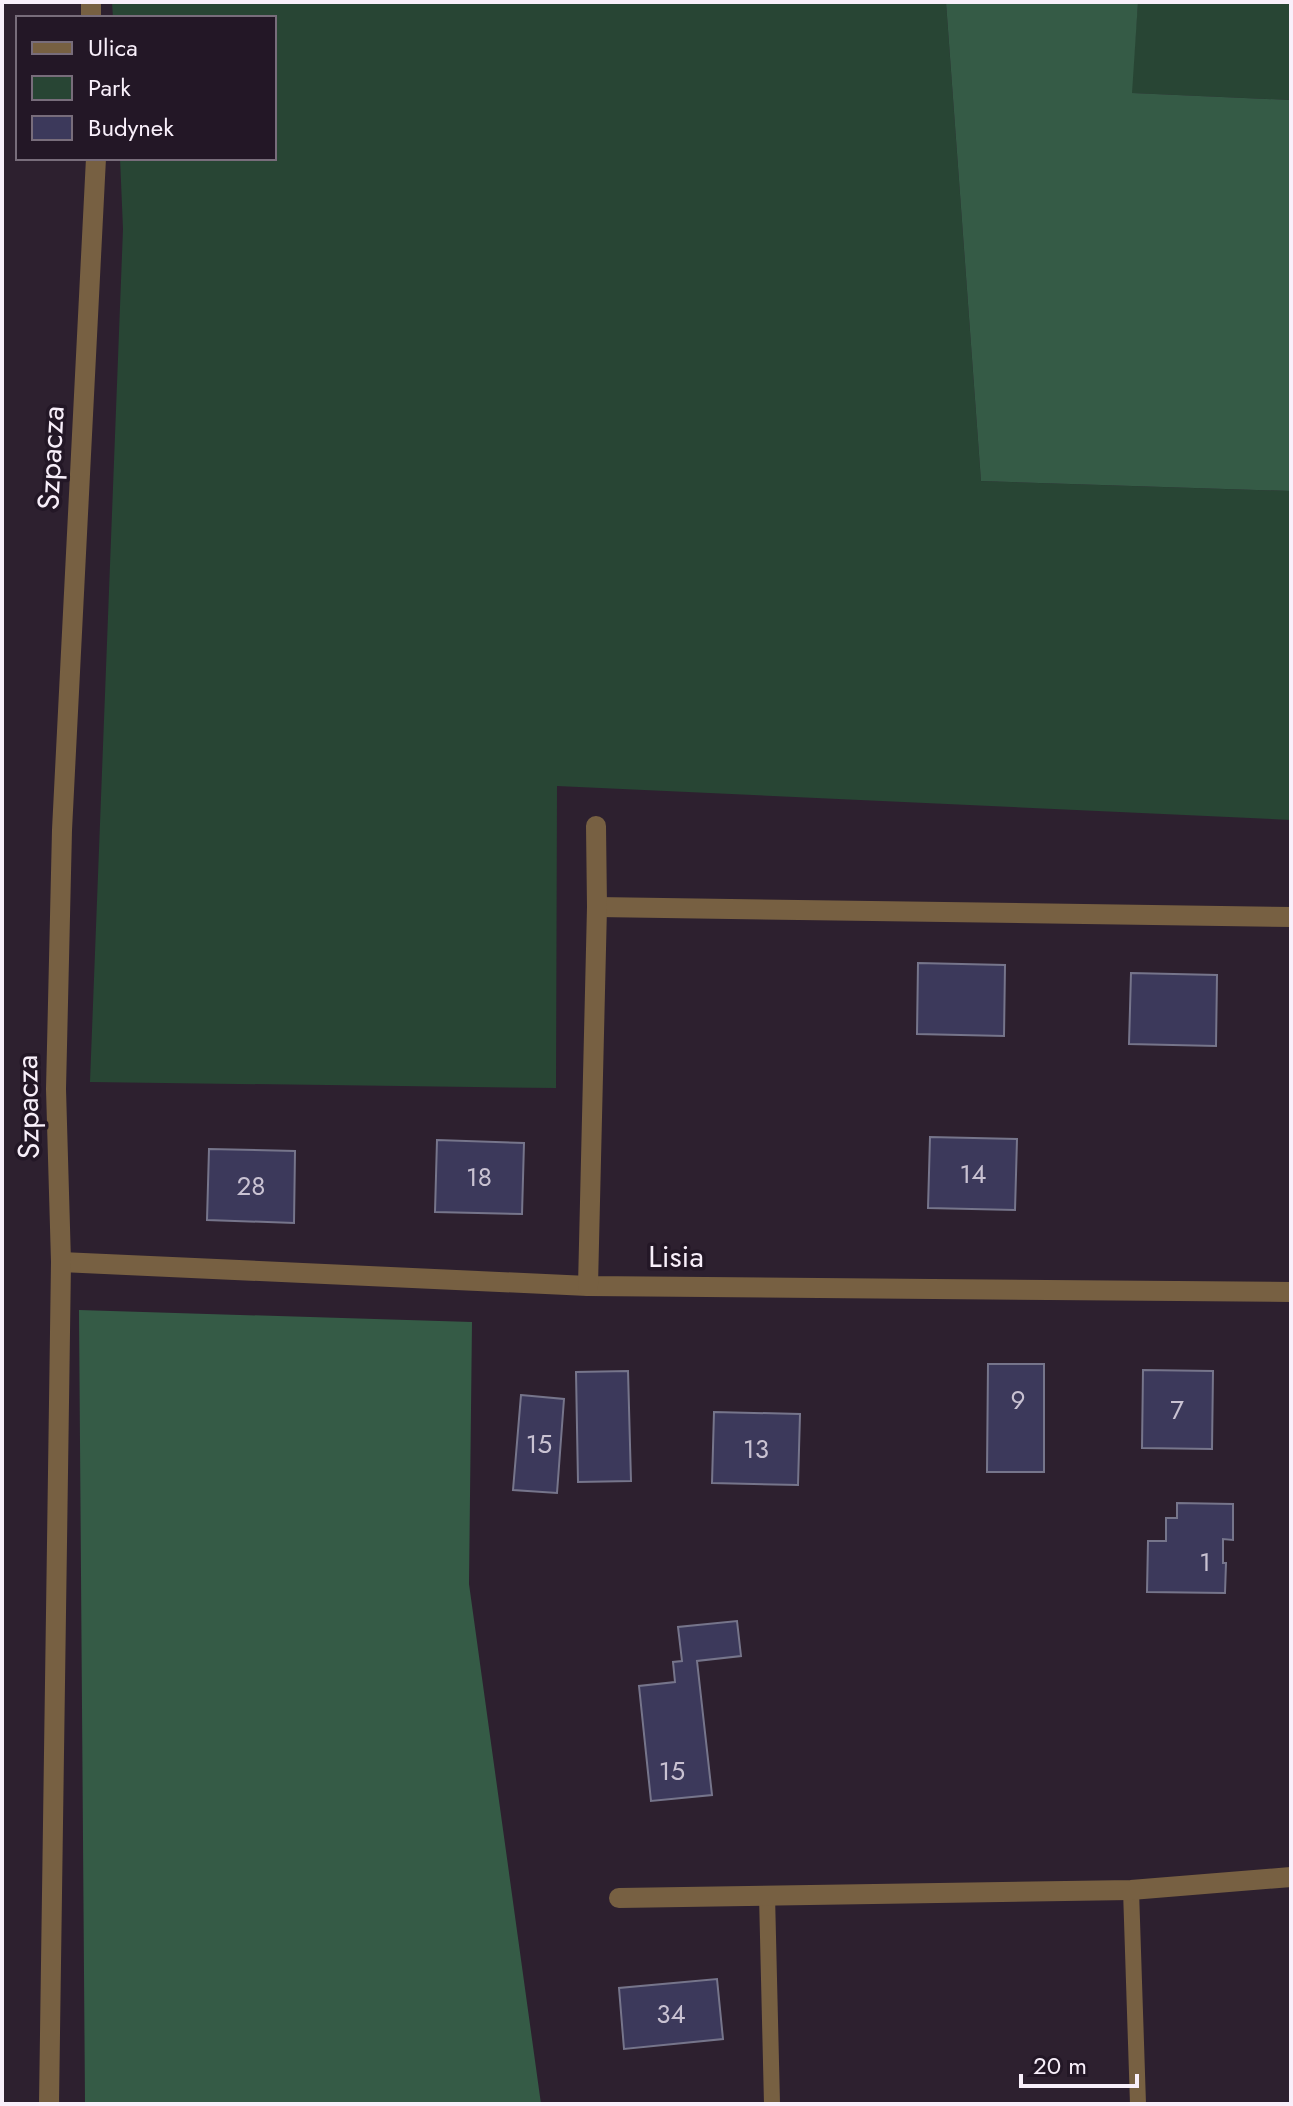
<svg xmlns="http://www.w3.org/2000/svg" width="1293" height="2106" font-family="Jost,sans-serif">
<rect width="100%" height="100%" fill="#2d202f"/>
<g fill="#284534">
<polygon points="112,2 946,2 981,481 1291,491 1291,820 557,786 556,1088 90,1082 123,229 120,158 274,158 274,18 113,18"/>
<polygon points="1138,2 1291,2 1291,100 1131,93"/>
</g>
<g fill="#355b46">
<polygon points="946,2 1138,2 1132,93 1291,100 1291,491 981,481"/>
<polygon points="79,1310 472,1322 469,1584 541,2104 85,2104"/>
</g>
<g fill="#3c395b" stroke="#76758b" stroke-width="2">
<polygon points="918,963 1005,965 1004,1036 917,1034"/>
<polygon points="1131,973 1217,975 1216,1046 1129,1044"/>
<polygon points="930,1137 1017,1139 1015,1210 928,1208"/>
<polygon points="437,1140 524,1143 522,1214 435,1212"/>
<polygon points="209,1149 295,1151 294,1223 207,1220"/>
<polygon points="988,1364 1044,1364 1044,1472 987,1472"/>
<polygon points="1143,1370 1213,1371 1212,1449 1142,1448"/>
<polygon points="628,1371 631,1481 578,1482 576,1372"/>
<polygon points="521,1395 564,1399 557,1493 513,1490"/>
<polygon points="714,1412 800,1414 798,1485 712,1483"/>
<polygon points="1177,1503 1233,1504 1233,1540 1223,1539 1223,1563 1226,1563 1225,1593 1147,1592 1148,1541 1166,1541 1166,1518 1177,1518"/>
<polygon points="737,1621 741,1656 697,1661 712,1795 651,1801 639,1686 675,1682 673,1662 682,1661 678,1627"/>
<polygon points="717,1979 723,2039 624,2049 619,1988"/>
</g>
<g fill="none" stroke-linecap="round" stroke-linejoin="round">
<g stroke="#776042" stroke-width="16">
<polyline points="1131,1890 1138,2104"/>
<polyline points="767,1895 772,2104"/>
</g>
<g stroke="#776042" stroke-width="20">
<polyline points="91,2 91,18"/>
<polyline points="597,907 1291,917"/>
<polyline points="61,1262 588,1286 1291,1292"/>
<polyline points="588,1286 597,907 596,826"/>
<polyline points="619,1898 1131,1890 1291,1877"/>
<polyline points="49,2104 61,1262 56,1089 62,830 96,158"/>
</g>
</g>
<g text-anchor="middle" stroke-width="7" stroke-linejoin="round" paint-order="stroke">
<g font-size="26" fill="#c9c2d2">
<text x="973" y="1183">14</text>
<text x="479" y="1186">18</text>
<text x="251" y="1195">28</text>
<text x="1018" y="1409">9</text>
<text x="1177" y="1419">7</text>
<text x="539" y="1453">15</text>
<text x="756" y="1458">13</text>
<text x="1205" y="1571">1</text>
<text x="672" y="1780">15</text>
<text x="671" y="2023">34</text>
</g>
<g font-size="30" fill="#f8effa" stroke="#231726">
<text transform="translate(51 458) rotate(-87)" y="10">Szpacza</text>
<text transform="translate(28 1107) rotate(-91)" y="10">Szpacza</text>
<text x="676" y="1267">Lisia</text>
</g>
</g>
<rect width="1293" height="2106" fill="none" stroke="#f8effa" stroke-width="8"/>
<rect x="16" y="16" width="260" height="144" fill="#231726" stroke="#786d7b" stroke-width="2"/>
<rect x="32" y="42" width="40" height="12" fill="#776042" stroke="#786d7b" stroke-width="2"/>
<text x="88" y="56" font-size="24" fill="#f8effa">Ulica</text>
<rect x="32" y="76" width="40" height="24" fill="#284534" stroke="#786d7b" stroke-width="2"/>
<text x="88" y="96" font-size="24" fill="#f8effa">Park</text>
<rect x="32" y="116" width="40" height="24" fill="#3c395b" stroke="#786d7b" stroke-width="2"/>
<text x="88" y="136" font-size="24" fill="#f8effa">Budynek</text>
<path d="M1021 2074v12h116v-12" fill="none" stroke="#f8effa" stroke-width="4"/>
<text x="1033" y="2074" font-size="24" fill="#f8effa" stroke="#231726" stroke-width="6" paint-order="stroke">20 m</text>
</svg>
